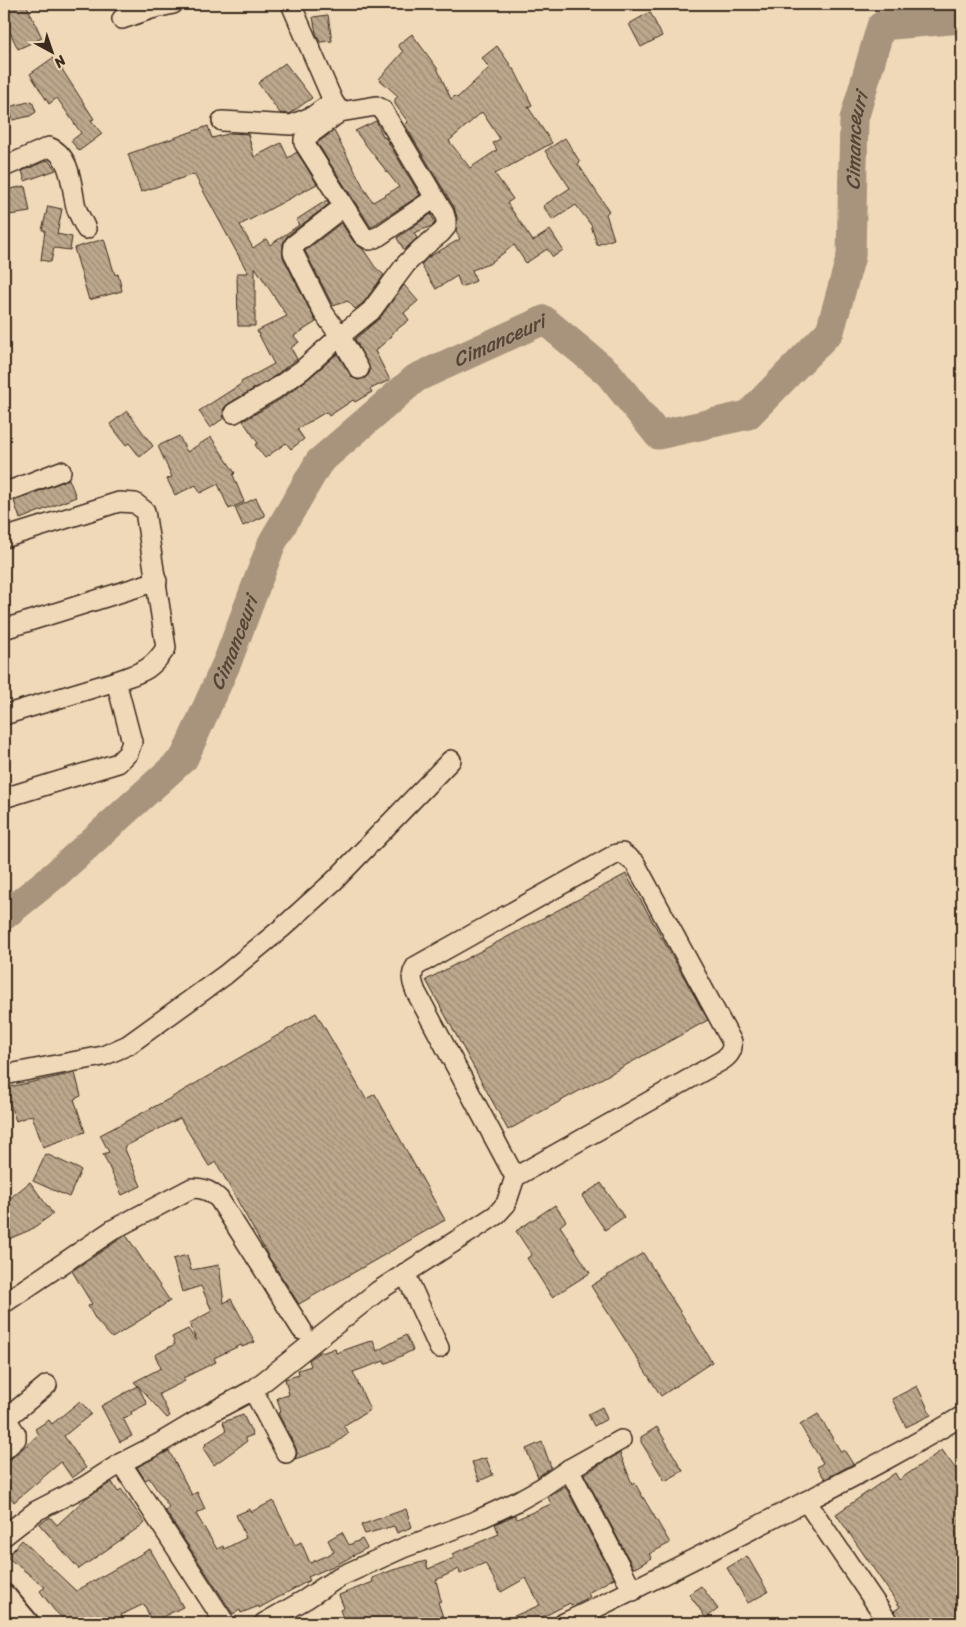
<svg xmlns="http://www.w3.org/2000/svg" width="966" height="1627" font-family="Sriracha,sans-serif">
<defs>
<pattern id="building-back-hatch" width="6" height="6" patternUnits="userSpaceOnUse" patternTransform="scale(1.25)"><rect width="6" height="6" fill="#bda88d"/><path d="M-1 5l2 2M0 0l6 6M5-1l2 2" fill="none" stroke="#9b8973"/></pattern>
</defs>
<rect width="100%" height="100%" fill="#efd9b8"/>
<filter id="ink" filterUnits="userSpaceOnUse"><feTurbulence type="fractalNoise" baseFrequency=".02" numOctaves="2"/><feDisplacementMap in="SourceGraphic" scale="10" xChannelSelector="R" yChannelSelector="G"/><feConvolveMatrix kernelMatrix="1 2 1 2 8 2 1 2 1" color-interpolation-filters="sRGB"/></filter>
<g filter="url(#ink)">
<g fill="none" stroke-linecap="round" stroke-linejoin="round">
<path stroke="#a8937c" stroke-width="29" id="s1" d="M4,916L56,874L184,758L228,660L272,543L319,462L416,378L544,320L608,373L658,435L748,415L830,331L851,256L854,119L881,26L962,19"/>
</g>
<g fill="url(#building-back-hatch)" stroke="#3b2a1e" fill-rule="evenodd">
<polygon points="4,4 26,4 42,38 18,49 4,20"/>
<polygon points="650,12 662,36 641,47 629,24"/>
<polygon points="328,15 332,41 320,42 316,33 313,17"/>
<path d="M412,34L437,68L451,99L455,96L457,98L489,68L482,58L497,46L516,73L532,105L528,107L552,143L495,174L513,199L507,203L533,241L550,230L563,250L553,257L547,249L526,263L514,245L489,264L472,270L476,281L461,287L457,276L436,289L421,265L427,258L460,239L456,232L457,217L454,207L405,125L408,122L395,104V99L398,96L379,79L403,52L398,45ZM482,112L500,139L493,143L497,150L470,168L449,141Z"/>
<polygon points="54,57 94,119 91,120 102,134 79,151 71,141 81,133 57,98 49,104 30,74"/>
<polygon points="285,63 312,98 289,114 280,113 258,83"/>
<polygon points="32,101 36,112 30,116 13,120 9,107"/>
<polygon points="376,121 384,138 385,137 420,195 371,227 317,143 334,131 365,190 373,202 399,187 355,131"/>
<polygon points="208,126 212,138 232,133 248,134 254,157 281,143 288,158 297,152 317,184 240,225 253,248 266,239 270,245 299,225 296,220 327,200 329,204 287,236 283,243 283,257 316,322 294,336 299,342 291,348 297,359 269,380 228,404 224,408 223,413 224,418 210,428 199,411 241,384 241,382 274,364 257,331 287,316 255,267 255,326 238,326 237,273 248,273 194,174 141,192 128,154"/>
<polygon points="565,138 580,162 578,164 609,211 606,214 614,239 597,245 591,225 576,205 553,220 543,206 570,188 545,151"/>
<polygon points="48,160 56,170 25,181 22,171"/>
<polygon points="25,186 30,212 9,215 5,190"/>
<polygon points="48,206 62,209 57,234 72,237 70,250 54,248 51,262 41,260 45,230 42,230"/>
<polygon points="431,214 435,223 432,226 414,233 417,238 404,250 397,238"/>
<polygon points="341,223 354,242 363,249 375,267 384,275 363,303 355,309 348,301 333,306 305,251"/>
<polygon points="104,239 115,275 118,274 122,291 89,300 74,248"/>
<polygon points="404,285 418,301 404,313 409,320 391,334 392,336 375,351 390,380 370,389 372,392 355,402 353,400 329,416 326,412 297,429 304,439 291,449 286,443 265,458 255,445 258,443 243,421 281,399 308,379 337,354 353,378 358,380 365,378 369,374 370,369 355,339 380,318"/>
<polygon points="127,411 153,446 140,457 129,443 126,445 110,424"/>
<polygon points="179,436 187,452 211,437 235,473 233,475 244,502 229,509 218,484 200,493 196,485 175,495 167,479 172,477 158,446"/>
<polygon points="69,479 76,497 20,519 14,501"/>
<polygon points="256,498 265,516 243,526 235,508"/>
<polygon points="626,874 708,1020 508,1130 426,980"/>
<polygon points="316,1013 366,1099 375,1094 445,1220 299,1304 270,1259 216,1162 209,1166 180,1118 124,1147 141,1186 122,1195 103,1154 109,1152 100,1135 169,1099"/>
<polygon points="75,1073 81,1096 74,1099 85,1132 43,1147 32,1115 16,1121 4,1088"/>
<polygon points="46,1154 81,1170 69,1197 33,1181"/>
<polygon points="30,1182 53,1214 30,1230 4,1241 4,1203"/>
<polygon points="601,1183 624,1217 605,1230 582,1196"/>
<polygon points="555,1205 566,1221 560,1226 590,1273 552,1297 527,1258 532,1255 516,1231"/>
<polygon points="126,1235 170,1301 112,1338 96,1320 88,1306 92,1304 72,1271"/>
<polygon points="643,1253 712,1362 661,1396 591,1286"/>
<polygon points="187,1255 191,1270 219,1265 224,1303 231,1299 255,1342 242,1347 241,1345 214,1358 216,1362 183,1378 185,1381 159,1394 170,1416 167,1418 138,1386 147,1404 131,1412 132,1415 123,1418 132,1436 120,1442 101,1406 138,1386 134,1382 161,1368 155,1355 175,1344 172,1337 188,1329 196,1341 190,1323 212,1311 201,1286 182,1292 173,1259"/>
<polygon points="406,1335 413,1350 385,1364 384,1361 353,1372 370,1410 343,1426 349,1433 332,1446 295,1459 297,1454 296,1448 278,1413 281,1412 277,1398 289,1395 285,1379 299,1375 298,1370 311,1366 309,1360 321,1351 322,1353 335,1348 336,1353 373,1340 377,1351"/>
<polygon points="917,1386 931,1415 906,1427 892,1399"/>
<polygon points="80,1401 91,1414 64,1436 86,1468 72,1478 61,1462 14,1502 4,1489 4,1463 12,1458 39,1434 35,1429 49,1420 52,1424"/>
<polygon points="602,1407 607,1419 594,1426 588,1414"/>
<polygon points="818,1414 841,1452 844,1450 853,1464 825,1479 817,1467 823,1463 800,1425"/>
<polygon points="243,1415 253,1435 245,1438 247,1441 214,1465 203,1448 206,1445 205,1444 226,1431 223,1422"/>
<polygon points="657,1427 683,1471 665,1481 641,1442 641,1437"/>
<polygon points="542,1442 551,1467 538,1477 526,1449"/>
<polygon points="942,1450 962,1478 962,1623 903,1623 894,1611 900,1607 836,1514 895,1473 899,1480"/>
<polygon points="169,1451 192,1495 197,1492 205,1509 196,1514 217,1549 223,1546 224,1549 246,1538 236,1515 250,1509 251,1512 273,1501 295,1545 301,1542 310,1563 334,1552 328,1540 342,1532 349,1545 362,1539 367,1548 338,1564 308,1577 310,1580 259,1608 259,1606 241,1613 240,1610 233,1614 165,1510 169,1507 149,1478 145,1480 137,1467"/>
<polygon points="620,1453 632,1484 634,1482 670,1543 649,1554 652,1558 635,1568 633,1567 584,1474"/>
<polygon points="486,1458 493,1475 479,1481 472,1462"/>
<polygon points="112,1482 118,1492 121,1489 145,1523 79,1569 39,1524 50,1517 57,1525 87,1497"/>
<polygon points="565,1486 614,1578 588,1593 590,1597 571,1606 570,1603 531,1623 498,1623 540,1605 526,1578 501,1592 485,1563 460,1574 459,1569 436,1580 441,1601 438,1602 445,1623 345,1623 340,1610 344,1608 339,1595 373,1582 372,1578 393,1570 426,1561 428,1569 454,1558 452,1554 499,1534 495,1524 515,1515 517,1519 551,1504 548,1497"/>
<polygon points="406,1509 412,1527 397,1533 394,1526 365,1534 361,1525"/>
<polygon points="22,1540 76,1591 150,1549 183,1607 152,1622 144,1604 121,1615 124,1623 97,1623 92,1615 83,1623 68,1623 54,1610 40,1591 45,1587 7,1557"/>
<polygon points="747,1556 768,1592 748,1603 727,1568"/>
<polygon points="701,1586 718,1609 706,1618 689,1594"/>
</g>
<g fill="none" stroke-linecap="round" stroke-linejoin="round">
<g stroke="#3b2a1e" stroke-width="22">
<g id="minor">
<polyline points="291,4 333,101 340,112"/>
<polyline points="122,19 151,9 173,4"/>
<polyline points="222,121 291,125 313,116 328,105"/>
<path d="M4,167L49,147C72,156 71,187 76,207C78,214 83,222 86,229"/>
<polyline points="359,369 340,336 371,311 406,264 421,249 441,233 446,227 446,220 444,213 385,114 382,109 376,106 340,112 304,139 304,143 363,236 370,240 379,236 435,198"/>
<polyline points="234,413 275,389 302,370 340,336 323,312 293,252 294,245 343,207"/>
<polyline points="4,491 14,489 61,471"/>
<path d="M4,538L119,502L135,503L145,511L166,648C150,672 141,672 116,681L132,742L128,753L118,763L4,798"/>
<polyline points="4,629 157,581"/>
<polyline points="4,715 116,681"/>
<polyline points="4,1075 103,1056 128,1045 225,975 282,928 334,881 451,760"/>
<polyline points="405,1273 439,1348"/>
<path d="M4,1303L114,1229L192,1188C204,1188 210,1191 219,1199L302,1330"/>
<polyline points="253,1390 286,1453"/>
<polyline points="4,1450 16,1439 16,1434 8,1422 8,1417 47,1385"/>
<polyline points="121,1463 225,1623"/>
<polyline points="569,1469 633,1591"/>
<polyline points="806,1501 889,1623"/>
<path d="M4,1536L36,1511L85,1486L121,1463L160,1443L212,1412L253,1390L378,1291L496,1215L506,1204L515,1177L416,992C412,982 410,975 416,966L616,854L622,853L635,863L732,1042C733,1051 728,1057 721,1061L515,1177"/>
<polyline points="264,1623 306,1599 339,1577 403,1548 473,1522 516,1502 541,1488 569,1469 621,1440"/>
<path d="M564,1623C639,1588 712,1550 785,1512C845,1481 905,1451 962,1416"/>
</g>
</g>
<g stroke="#3b2a1e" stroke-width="28">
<polyline id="major" points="4,1597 26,1623"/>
</g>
<use href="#minor" stroke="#efd9b8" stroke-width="19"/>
<use href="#major" stroke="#efd9b8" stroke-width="24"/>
</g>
</g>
<g text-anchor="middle" stroke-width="4.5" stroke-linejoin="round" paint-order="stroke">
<g font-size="20" font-style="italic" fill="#564436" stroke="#efd9b8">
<text dy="7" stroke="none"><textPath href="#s1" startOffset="1400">Cimanceuri</textPath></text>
<text dy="7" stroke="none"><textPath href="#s1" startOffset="785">Cimanceuri</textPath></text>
<text dy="7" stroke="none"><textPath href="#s1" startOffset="365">Cimanceuri</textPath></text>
</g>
</g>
<rect width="966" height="1627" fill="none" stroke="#efd9b8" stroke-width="20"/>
<rect x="10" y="10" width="946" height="1607" fill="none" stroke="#3b2a1e" stroke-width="2" filter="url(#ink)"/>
<g transform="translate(52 52) rotate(140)" stroke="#efd9b8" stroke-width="4" paint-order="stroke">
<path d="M0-4L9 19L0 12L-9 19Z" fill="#3b2a1e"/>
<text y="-8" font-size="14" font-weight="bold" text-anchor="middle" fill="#3b2a1e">N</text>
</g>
</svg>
